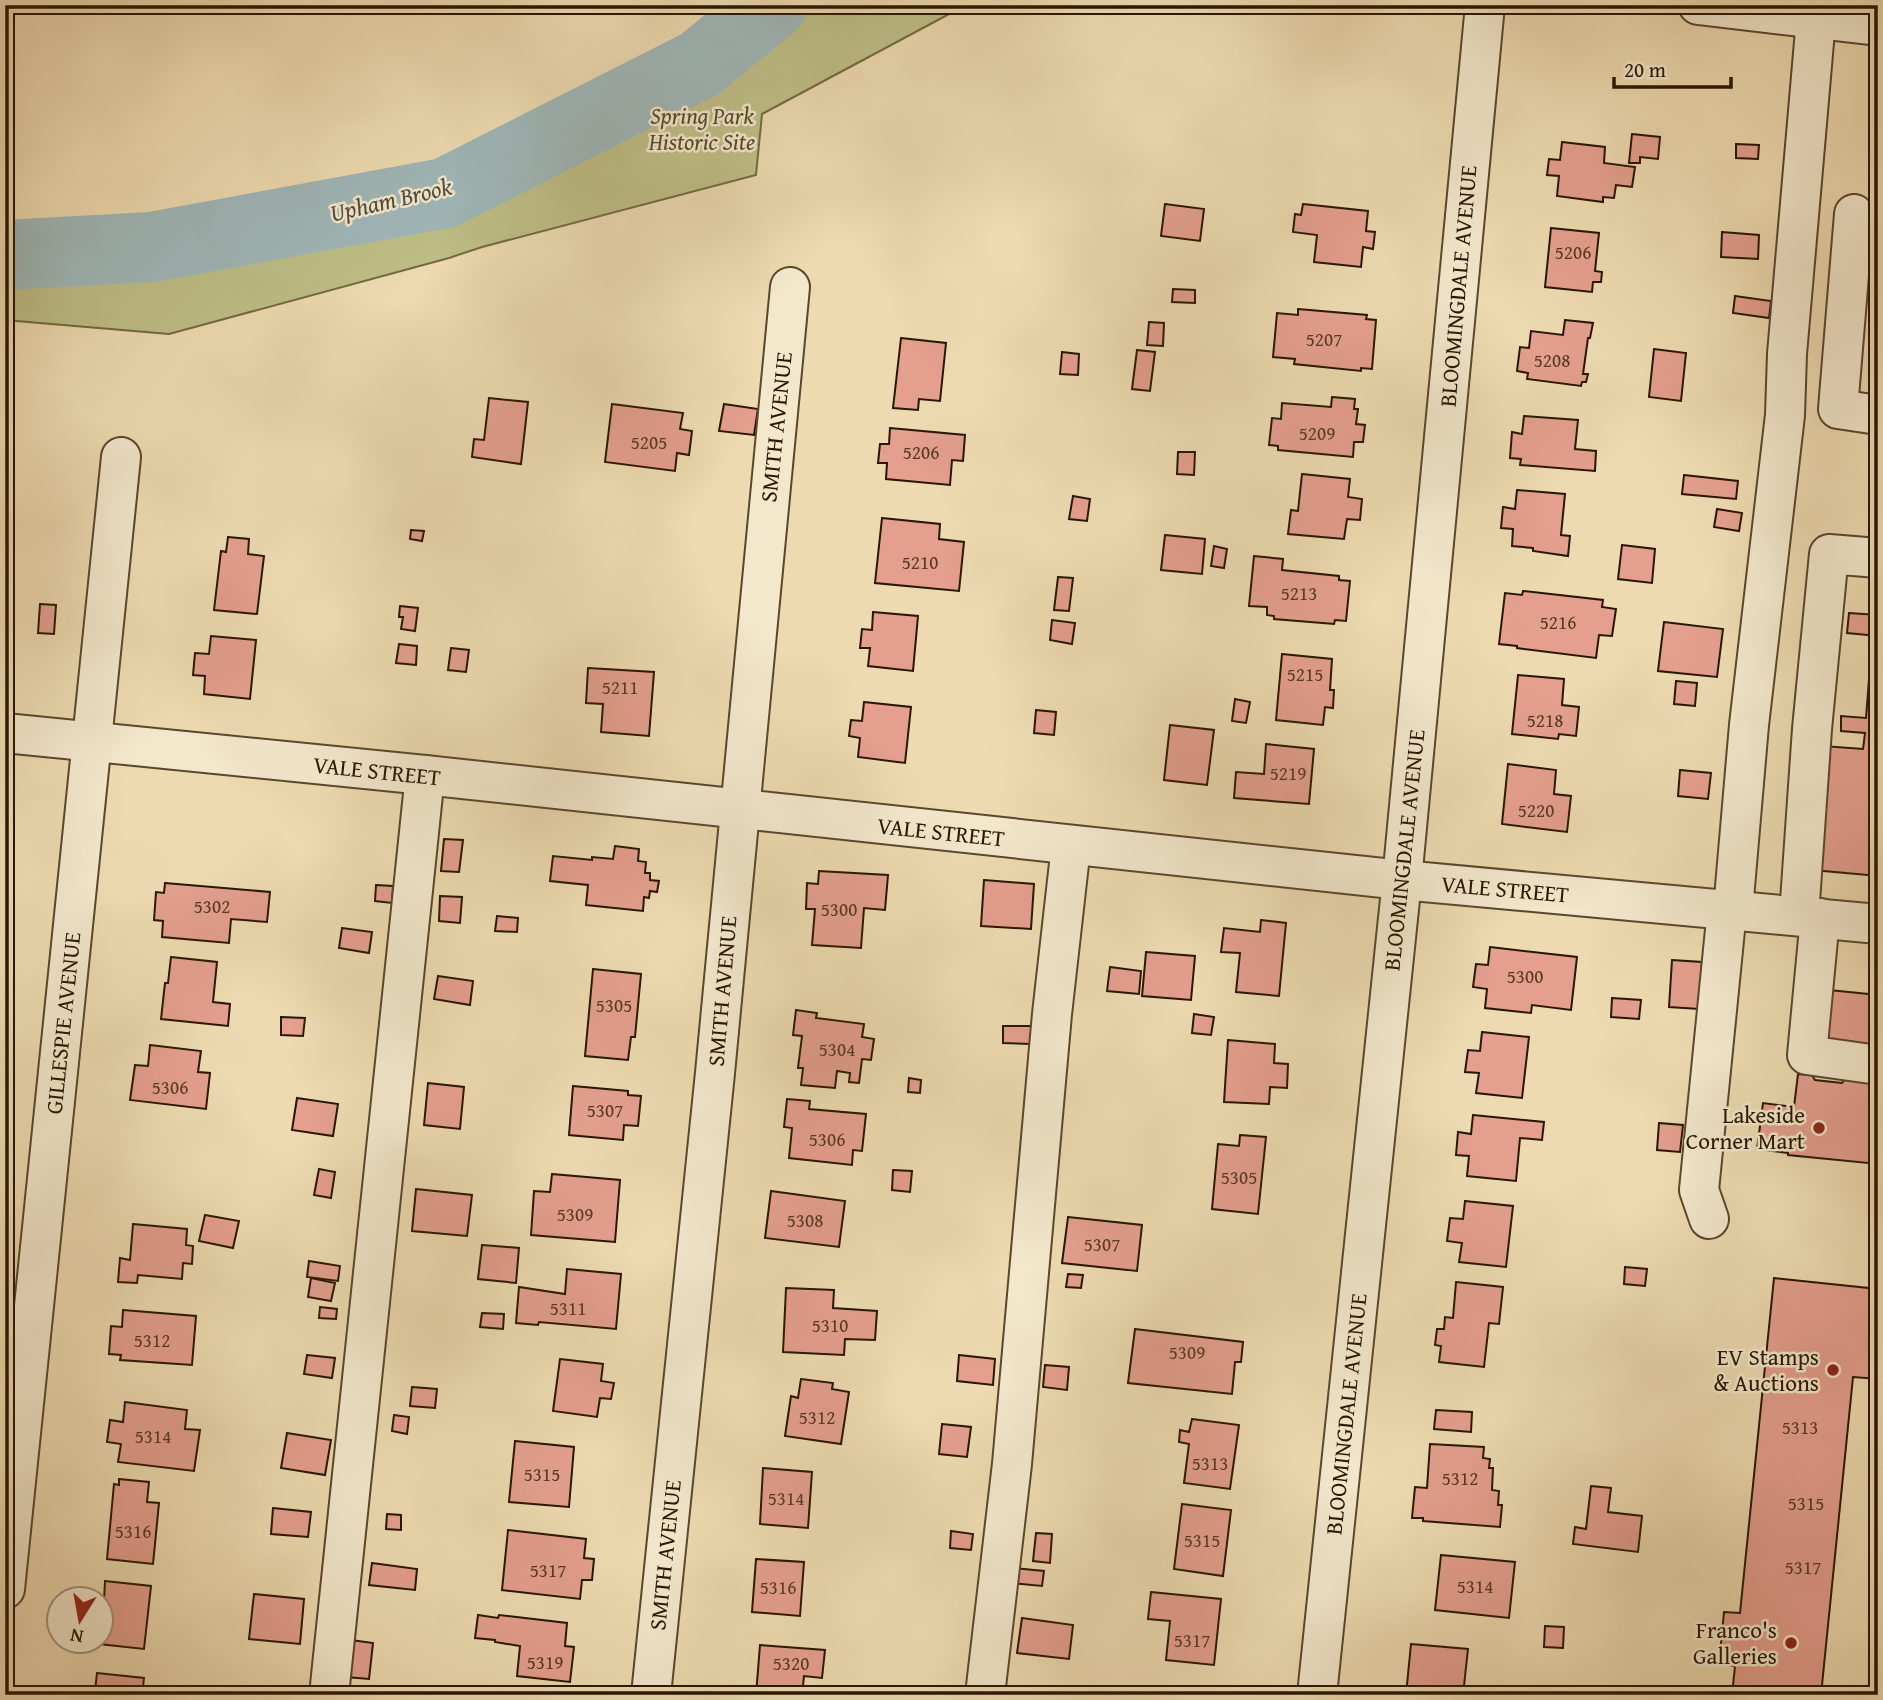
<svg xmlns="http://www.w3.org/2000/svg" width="1883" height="1700" font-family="'Gentium Book Plus',serif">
<rect width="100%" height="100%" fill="#eddab0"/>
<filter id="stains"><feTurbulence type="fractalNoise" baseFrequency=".00286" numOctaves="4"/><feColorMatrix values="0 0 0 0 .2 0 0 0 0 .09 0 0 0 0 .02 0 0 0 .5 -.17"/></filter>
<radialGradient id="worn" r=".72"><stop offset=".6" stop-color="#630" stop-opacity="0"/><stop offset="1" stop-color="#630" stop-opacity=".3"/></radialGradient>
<polygon fill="#bebe87" stroke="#736a44" stroke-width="2" points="757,5 966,5 762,114 756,175 482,247 449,258 169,334 5,320 5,279 72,283 205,253 342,208 409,181 522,177 616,113 696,65"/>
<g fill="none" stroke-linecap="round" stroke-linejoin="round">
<polyline stroke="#9fb7b8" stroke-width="70" points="5,255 152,247 445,193 700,64 772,5"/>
</g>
<g fill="#e49f8e" stroke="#281601" stroke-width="2">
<polygon points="1632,134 1660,137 1658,159 1640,157 1640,163 1629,163"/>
<polygon points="1562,142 1605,147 1604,163 1635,167 1632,187 1616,185 1614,198 1603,197 1603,202 1557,196 1559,176 1547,175 1549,159 1560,160"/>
<polygon points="1736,144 1759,145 1758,159 1736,158"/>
<polygon points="1165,204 1204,209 1200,241 1161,236"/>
<polygon points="1303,204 1368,211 1366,231 1375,232 1373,249 1363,247 1361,267 1314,262 1317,235 1293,232 1295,214 1301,215"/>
<polygon points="1551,228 1599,233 1595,271 1602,272 1601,282 1593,282 1592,292 1545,287"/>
<polygon points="1722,232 1759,235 1758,259 1721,257"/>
<polygon points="1173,289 1195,290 1195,303 1172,302"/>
<polygon points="1735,296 1771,301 1769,318 1733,313"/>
<polygon points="1298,309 1367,315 1366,319 1376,320 1372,369 1361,368 1361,371 1294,364 1295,359 1273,357 1277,313 1298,315"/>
<polygon points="1565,320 1593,323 1590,338 1588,338 1583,374 1588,374 1586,382 1582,382 1581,386 1527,379 1528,373 1517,371 1520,347 1529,348 1531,331 1563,335"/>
<polygon points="1149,322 1164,323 1163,346 1147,345"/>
<polygon points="901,338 946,343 940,401 919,399 918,410 893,408"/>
<polygon points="1654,349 1686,353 1681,401 1649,397"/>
<polygon points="1137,350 1155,352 1150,391 1132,389"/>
<polygon points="1062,352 1079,354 1078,375 1060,374"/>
<polygon points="1332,397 1355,399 1354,409 1358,409 1356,424 1365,425 1363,442 1354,442 1353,457 1278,450 1278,446 1269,445 1272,418 1281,419 1282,403 1331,407"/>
<polygon points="489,398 528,402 521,464 472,457 474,439 484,440"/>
<polygon points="612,404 683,413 680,429 692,431 689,455 677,453 675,471 605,462"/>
<polygon points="724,404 758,409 754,435 719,431"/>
<polygon points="1524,416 1578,420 1575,449 1596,451 1595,471 1520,465 1521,459 1510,458 1512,432 1522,434"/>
<polygon points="890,428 965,435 963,461 952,460 950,485 886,479 887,463 878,463 880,444 889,444"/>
<polygon points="1178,452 1195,452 1194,475 1177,474"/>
<polygon points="1302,474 1350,479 1348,497 1362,499 1360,520 1347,519 1344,539 1288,534 1291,510 1298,511"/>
<polygon points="1684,475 1738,481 1736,499 1682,494"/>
<polygon points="1517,490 1565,494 1561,535 1570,536 1568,556 1533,551 1533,548 1512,546 1513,529 1501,528 1503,507 1515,509"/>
<polygon points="1073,496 1090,499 1087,521 1069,519"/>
<polygon points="1717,509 1742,513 1739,531 1714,527"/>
<polygon points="882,518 940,524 939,539 964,542 959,591 875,583"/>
<polygon points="411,530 424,531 422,541 410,539"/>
<polygon points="1165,535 1205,539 1202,574 1161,570"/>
<polygon points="228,537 249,539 248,554 264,556 257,614 214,610 221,551 226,552"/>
<polygon points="1622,545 1655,549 1652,583 1618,579"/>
<polygon points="1214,546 1227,549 1224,568 1211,566"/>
<polygon points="1254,556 1283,559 1282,570 1339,576 1339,580 1350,581 1346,621 1335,620 1334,624 1274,619 1274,616 1267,615 1267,607 1249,606"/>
<polygon points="1058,577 1073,578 1069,611 1054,610"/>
<polygon points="1523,591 1603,600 1602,607 1616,609 1612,636 1599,635 1596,658 1517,648 1517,646 1499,644 1505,593 1522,595"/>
<polygon points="40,604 56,605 54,634 38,633"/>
<polygon points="400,606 418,608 415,631 401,629 403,617 399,617"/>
<polygon points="873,612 918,616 913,671 868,666 870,648 860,648 862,629 872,630"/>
<polygon points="1849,613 1878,615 1878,636 1847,633"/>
<polygon points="1052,620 1075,623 1072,644 1050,640"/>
<polygon points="1664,622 1723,629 1717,677 1658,671"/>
<polygon points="211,636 256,640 250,699 204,694 205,676 193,675 195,653 209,654"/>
<polygon points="399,644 417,646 416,665 396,663"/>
<polygon points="451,648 469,650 466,672 448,670"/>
<polygon points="1282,654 1332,659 1330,690 1334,690 1333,708 1325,707 1323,725 1276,720"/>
<polygon points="588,668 654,672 649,736 601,732 603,704 586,703"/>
<polygon points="1518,675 1564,679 1562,705 1579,707 1576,736 1559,734 1558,739 1512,734"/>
<polygon points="1869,679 1878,680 1878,876 1813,870 1823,746 1863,749 1865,733 1841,731 1841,716 1866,718"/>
<polygon points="1676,681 1697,683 1695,706 1674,704"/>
<polygon points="1235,699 1250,702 1246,723 1232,721"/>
<polygon points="864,702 911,707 905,763 858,757 860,738 849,736 851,720 862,721"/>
<polygon points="1036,710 1056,712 1054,735 1034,733"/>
<polygon points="1170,725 1214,730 1207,785 1164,780"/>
<polygon points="1266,744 1314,749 1309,804 1234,798 1236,772 1264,774"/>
<polygon points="1508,764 1556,770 1554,794 1571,796 1567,832 1502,824"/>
<polygon points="1680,770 1711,773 1708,799 1678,796"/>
<polygon points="444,839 463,840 459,872 441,871"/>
<polygon points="615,846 639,849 638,861 646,862 645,873 650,873 650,880 659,881 657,892 650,891 649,898 644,897 643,911 586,905 588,885 550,881 553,856 592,860 592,857 613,859"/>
<polygon points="819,871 888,875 885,910 864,908 861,948 812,945 815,909 806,909 807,883 818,884"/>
<polygon points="984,880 1034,884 1031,929 981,926"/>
<polygon points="165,883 270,892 267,922 231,919 229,943 162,937 163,921 154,920 156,892 164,893"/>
<polygon points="376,885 393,886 392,903 375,901"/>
<polygon points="440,896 462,897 460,923 439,921"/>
<polygon points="497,916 518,918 517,932 495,931"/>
<polygon points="1261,920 1286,923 1279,996 1236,992 1240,953 1221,952 1224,928 1260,932"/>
<polygon points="342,928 372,932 369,953 339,948"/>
<polygon points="1490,947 1577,957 1571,1010 1532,1005 1531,1013 1485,1008 1487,989 1473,987 1476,964 1488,965"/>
<polygon points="1146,952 1195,956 1191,1000 1142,996"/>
<polygon points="171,957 217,962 213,1002 230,1004 228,1026 161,1019 165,983 168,983"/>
<polygon points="1672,960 1702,962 1699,1009 1669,1007"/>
<polygon points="1110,967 1141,971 1139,994 1107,991"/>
<polygon points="593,969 641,974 635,1037 631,1037 628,1060 585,1056"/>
<polygon points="438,976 473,981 470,1005 434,999"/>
<polygon points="1829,990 1878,995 1878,1046 1824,1040"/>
<polygon points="1612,998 1641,1000 1639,1019 1611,1017"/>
<polygon points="796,1010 817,1013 816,1018 864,1024 862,1037 874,1039 871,1060 862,1059 859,1083 849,1082 850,1073 837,1071 835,1088 801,1085 803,1068 798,1068 802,1036 793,1035"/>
<polygon points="1194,1014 1214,1017 1211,1035 1192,1033"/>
<polygon points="281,1017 305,1018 303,1036 281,1035"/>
<polygon points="1003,1026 1032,1026 1031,1044 1003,1043"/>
<polygon points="1482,1032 1529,1037 1522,1098 1476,1093 1479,1073 1465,1072 1468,1050 1480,1051"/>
<polygon points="1228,1040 1275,1044 1274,1063 1288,1064 1287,1088 1270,1087 1269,1104 1224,1102"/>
<polygon points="150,1045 201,1051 198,1072 210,1073 206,1109 130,1100 135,1065 148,1066"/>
<polygon points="1798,1074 1812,1075 1815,1080 1842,1083 1846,1078 1875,1084 1878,1089 1878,1164 1788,1155 1788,1153 1757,1149 1763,1103 1794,1107"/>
<polygon points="909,1078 921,1080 920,1093 908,1092"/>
<polygon points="428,1083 464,1087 460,1129 424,1125"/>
<polygon points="573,1086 628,1091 628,1095 641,1096 638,1126 624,1125 623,1140 569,1135"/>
<polygon points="297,1098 338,1104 333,1136 292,1130"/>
<polygon points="787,1099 810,1101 809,1109 866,1114 862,1151 853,1150 852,1165 789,1158 792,1128 784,1127"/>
<polygon points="1473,1115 1544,1122 1542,1140 1520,1138 1516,1181 1467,1176 1469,1156 1456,1155 1458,1132 1471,1134"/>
<polygon points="1659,1123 1683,1125 1680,1152 1657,1150"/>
<polygon points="1240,1135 1266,1137 1258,1214 1212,1209 1218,1144 1239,1146"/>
<polygon points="319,1169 335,1172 331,1198 314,1195"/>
<polygon points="893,1170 912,1171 910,1192 892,1190"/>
<polygon points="552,1174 620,1180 615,1242 531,1235 534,1191 550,1192"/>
<polygon points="416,1189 472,1195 467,1236 412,1231"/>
<polygon points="771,1191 845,1201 839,1247 765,1238"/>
<polygon points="1465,1201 1513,1206 1506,1267 1459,1262 1462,1243 1447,1241 1450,1218 1463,1219"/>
<polygon points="205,1215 239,1221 233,1248 199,1241"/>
<polygon points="1068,1217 1142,1225 1137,1271 1062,1263"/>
<polygon points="133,1224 187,1229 186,1245 193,1246 192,1264 183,1263 182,1279 138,1275 137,1283 118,1282 120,1258 130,1260"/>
<polygon points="482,1245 519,1248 516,1283 478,1279"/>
<polygon points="309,1261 340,1266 338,1281 307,1277"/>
<polygon points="1625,1267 1647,1269 1645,1286 1624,1284"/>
<polygon points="567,1269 621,1274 616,1329 539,1322 538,1325 516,1323 519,1287 565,1294"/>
<polygon points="1068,1274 1083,1275 1081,1288 1066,1287"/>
<polygon points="311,1278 335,1283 331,1301 308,1297"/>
<polygon points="1774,1278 1878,1289 1878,1379 1853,1377 1821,1695 1732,1695 1735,1666 1719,1664 1724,1612 1740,1613"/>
<polygon points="1456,1282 1503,1287 1499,1324 1489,1323 1484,1367 1439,1362 1441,1346 1435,1345 1437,1329 1444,1329 1445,1317 1453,1318"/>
<polygon points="786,1288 834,1290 833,1308 877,1311 875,1340 845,1339 844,1355 783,1352"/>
<polygon points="320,1307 337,1309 336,1319 319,1318"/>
<polygon points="123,1310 196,1316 192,1365 120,1360 121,1355 109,1354 111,1326 122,1327"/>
<polygon points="482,1313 504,1314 503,1329 480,1327"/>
<polygon points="1135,1329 1243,1342 1241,1362 1235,1362 1232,1394 1128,1383"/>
<polygon points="307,1355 335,1358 332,1378 304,1374"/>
<polygon points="959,1355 995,1359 993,1385 957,1381"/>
<polygon points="560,1359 603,1364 601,1381 614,1383 611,1399 600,1398 597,1417 553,1411"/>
<polygon points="1045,1365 1069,1367 1067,1390 1043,1387"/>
<polygon points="801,1379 833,1383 832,1389 849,1392 841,1444 785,1436 791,1396 798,1398"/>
<polygon points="412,1387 437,1389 435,1408 410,1406"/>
<polygon points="125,1402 187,1410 185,1429 200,1430 194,1471 118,1462 121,1444 107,1442 110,1420 123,1422"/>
<polygon points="1436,1410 1472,1412 1471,1432 1434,1429"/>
<polygon points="394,1415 409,1417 407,1434 392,1431"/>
<polygon points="1192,1419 1239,1425 1230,1489 1184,1483 1189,1444 1179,1442 1180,1430 1189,1432"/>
<polygon points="942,1424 971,1427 967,1457 939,1454"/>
<polygon points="287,1433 331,1440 325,1475 281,1468"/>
<polygon points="515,1441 574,1447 569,1507 509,1502"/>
<polygon points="1430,1444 1484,1447 1483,1458 1490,1459 1489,1468 1493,1468 1492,1490 1499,1491 1498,1505 1502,1505 1500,1527 1423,1521 1423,1518 1412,1518 1415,1487 1427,1488"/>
<polygon points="763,1468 812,1472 808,1528 760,1524"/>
<polygon points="119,1479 149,1482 147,1502 159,1503 153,1564 107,1559 114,1484 119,1485"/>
<polygon points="1591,1486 1611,1488 1608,1512 1642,1516 1638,1552 1573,1544 1575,1527 1586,1529"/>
<polygon points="1182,1504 1231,1510 1223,1576 1174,1569"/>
<polygon points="273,1508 311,1512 308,1537 271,1534"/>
<polygon points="387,1514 401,1515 401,1530 386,1529"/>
<polygon points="508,1530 586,1539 584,1558 594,1559 592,1580 582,1580 580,1599 502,1590"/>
<polygon points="951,1531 973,1534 971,1550 950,1548"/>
<polygon points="1036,1533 1052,1534 1050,1563 1033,1561"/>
<polygon points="1441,1555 1515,1562 1509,1618 1435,1610"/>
<polygon points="756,1559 804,1562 800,1616 752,1612"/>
<polygon points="372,1563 417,1569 415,1590 369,1585"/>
<polygon points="1014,1568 1044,1571 1042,1586 1012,1583"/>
<polygon points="105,1581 151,1586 144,1649 99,1644 99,1640 102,1640 102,1601 104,1601"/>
<polygon points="1151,1592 1221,1599 1214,1665 1166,1660 1170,1621 1148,1619"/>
<polygon points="254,1594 304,1599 300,1644 249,1639"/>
<polygon points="478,1615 498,1618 499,1615 567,1623 565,1646 574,1647 570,1682 517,1676 520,1646 495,1642 495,1640 475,1638"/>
<polygon points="1022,1618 1073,1625 1069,1659 1017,1653"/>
<polygon points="1545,1626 1564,1627 1563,1648 1544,1647"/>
<polygon points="351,1640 373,1643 369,1679 346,1677"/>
<polygon points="1411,1644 1468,1649 1463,1695 1406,1695"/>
<polygon points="760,1645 825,1650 822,1678 804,1676 802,1695 756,1695"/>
<polygon points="97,1673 144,1678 142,1695 81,1695 81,1690 95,1691"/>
<polygon points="1154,1686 1211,1694 1211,1695 1153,1695"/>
</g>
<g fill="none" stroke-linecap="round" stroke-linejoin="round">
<g stroke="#59472d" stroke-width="42">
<g id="minor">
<polyline points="1698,5 1878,26"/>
<polyline points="1854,214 1838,409 1878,415"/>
<polyline points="5,733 425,775 1402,880 1878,924"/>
<polyline points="1733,910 1749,725 1785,415 1787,354 1816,19"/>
<polyline points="1799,916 1812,729 1829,554 1878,558"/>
<polyline points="1820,918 1807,1055 1878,1065"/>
<polyline points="1709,1219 1699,1190 1727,910"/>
<polyline points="5,1589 121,457"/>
<polyline points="329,1695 425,775"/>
<polyline points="651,1695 715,1073 790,287"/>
<polyline points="985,1695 1012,1464 1052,1014 1071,846"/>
<polyline points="1317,1695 1402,880 1485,5"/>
</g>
</g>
<use href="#minor" stroke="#f3e7cc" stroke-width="38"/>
</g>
<g fill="#8f2418" stroke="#f3e7cc" stroke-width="2.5">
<circle cx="1819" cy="1128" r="7"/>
<circle cx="1833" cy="1370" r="7"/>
<circle cx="1791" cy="1643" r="7"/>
</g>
<g text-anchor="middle" stroke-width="5" stroke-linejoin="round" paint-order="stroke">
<g font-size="19" fill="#573824">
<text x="1573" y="259">5206</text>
<text x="1324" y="346">5207</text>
<text x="1552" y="367">5208</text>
<text x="1317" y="440">5209</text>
<text x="649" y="449">5205</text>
<text x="921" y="459">5206</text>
<text x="920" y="569">5210</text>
<text x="1299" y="600">5213</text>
<text x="1558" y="629">5216</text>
<text x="1305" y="681">5215</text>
<text x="620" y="694">5211</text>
<text x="1545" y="727">5218</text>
<text x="1288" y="780">5219</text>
<text x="1536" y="817">5220</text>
<text x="212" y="913">5302</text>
<text x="839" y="916">5300</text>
<text x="1525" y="983">5300</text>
<text x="614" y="1012">5305</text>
<text x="837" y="1056">5304</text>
<text x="170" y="1094">5306</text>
<text x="605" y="1117">5307</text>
<text x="827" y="1146">5306</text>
<text x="1239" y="1184">5305</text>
<text x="575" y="1221">5309</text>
<text x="805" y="1227">5308</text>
<text x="1102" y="1251">5307</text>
<text x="568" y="1315">5311</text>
<text x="830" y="1332">5310</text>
<text x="152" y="1347">5312</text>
<text x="1187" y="1359">5309</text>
<text x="817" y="1424">5312</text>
<text x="1800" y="1434">5313</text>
<text x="153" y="1443">5314</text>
<text x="1210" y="1470">5313</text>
<text x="542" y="1481">5315</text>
<text x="1460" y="1485">5312</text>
<text x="786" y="1505">5314</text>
<text x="1806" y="1510">5315</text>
<text x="133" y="1538">5316</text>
<text x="1202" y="1547">5315</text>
<text x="1803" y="1574">5317</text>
<text x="548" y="1577">5317</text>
<text x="1475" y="1593">5314</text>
<text x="778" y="1594">5316</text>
<text x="1192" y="1647">5317</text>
<text x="545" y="1669">5319</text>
<text x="791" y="1670">5320</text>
</g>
<g font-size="23" font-style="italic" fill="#554829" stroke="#f3e7cc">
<text x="702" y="124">Spring Park<tspan x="702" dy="26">Historic Site</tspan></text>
</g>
<g font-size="23" fill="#281601" stroke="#f3e7cc">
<text transform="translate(1458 286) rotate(-85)" y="8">BLOOMINGDALE AVENUE</text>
<text transform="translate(776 427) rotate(-84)" y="8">SMITH AVENUE</text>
<text transform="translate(377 771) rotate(6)" y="8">VALE STREET</text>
<text transform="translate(941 832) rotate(6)" y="8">VALE STREET</text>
<text transform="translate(1404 850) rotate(-84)" y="8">BLOOMINGDALE AVENUE</text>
<text transform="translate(1505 889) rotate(5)" y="8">VALE STREET</text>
<text transform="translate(722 991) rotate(-85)" y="8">SMITH AVENUE</text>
<text transform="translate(63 1023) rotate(-84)" y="8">GILLESPIE AVENUE</text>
<text transform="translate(1346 1414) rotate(-84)" y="8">BLOOMINGDALE AVENUE</text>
<text transform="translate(665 1555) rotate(-84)" y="8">SMITH AVENUE</text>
</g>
<g font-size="23" fill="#281601" stroke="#f3e7cc" text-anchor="end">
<text x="1805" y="1123">Lakeside<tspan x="1805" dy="26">Corner Mart</tspan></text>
<text x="1819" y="1365">EV Stamps<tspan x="1819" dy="26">&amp; Auctions</tspan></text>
<text x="1777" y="1638">Franco's<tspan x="1777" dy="26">Galleries</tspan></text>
</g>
<g font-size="24" font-style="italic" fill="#524e41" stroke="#f3e7cc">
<text transform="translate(391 200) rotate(-13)" y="8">Upham Brook</text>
</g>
</g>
<rect width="1883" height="1700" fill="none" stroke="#eddab0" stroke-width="28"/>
<rect x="7" y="7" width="1869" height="1686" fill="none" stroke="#281601" stroke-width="3.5"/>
<rect x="14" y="14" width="1855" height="1672" fill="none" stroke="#281601" stroke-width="2"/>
<g transform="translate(80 1620) rotate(191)"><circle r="33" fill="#f3e7cc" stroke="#a2937b" stroke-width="2"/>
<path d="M0-5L12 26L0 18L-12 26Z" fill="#8f2418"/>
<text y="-10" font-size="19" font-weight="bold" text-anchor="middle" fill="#281601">N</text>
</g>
<path d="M1614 77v10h117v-10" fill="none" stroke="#281601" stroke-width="3.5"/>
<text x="1624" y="77" font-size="21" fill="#281601" stroke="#f3e7cc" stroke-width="5" paint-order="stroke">20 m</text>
<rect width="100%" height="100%" filter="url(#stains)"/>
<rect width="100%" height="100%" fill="url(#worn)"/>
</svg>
